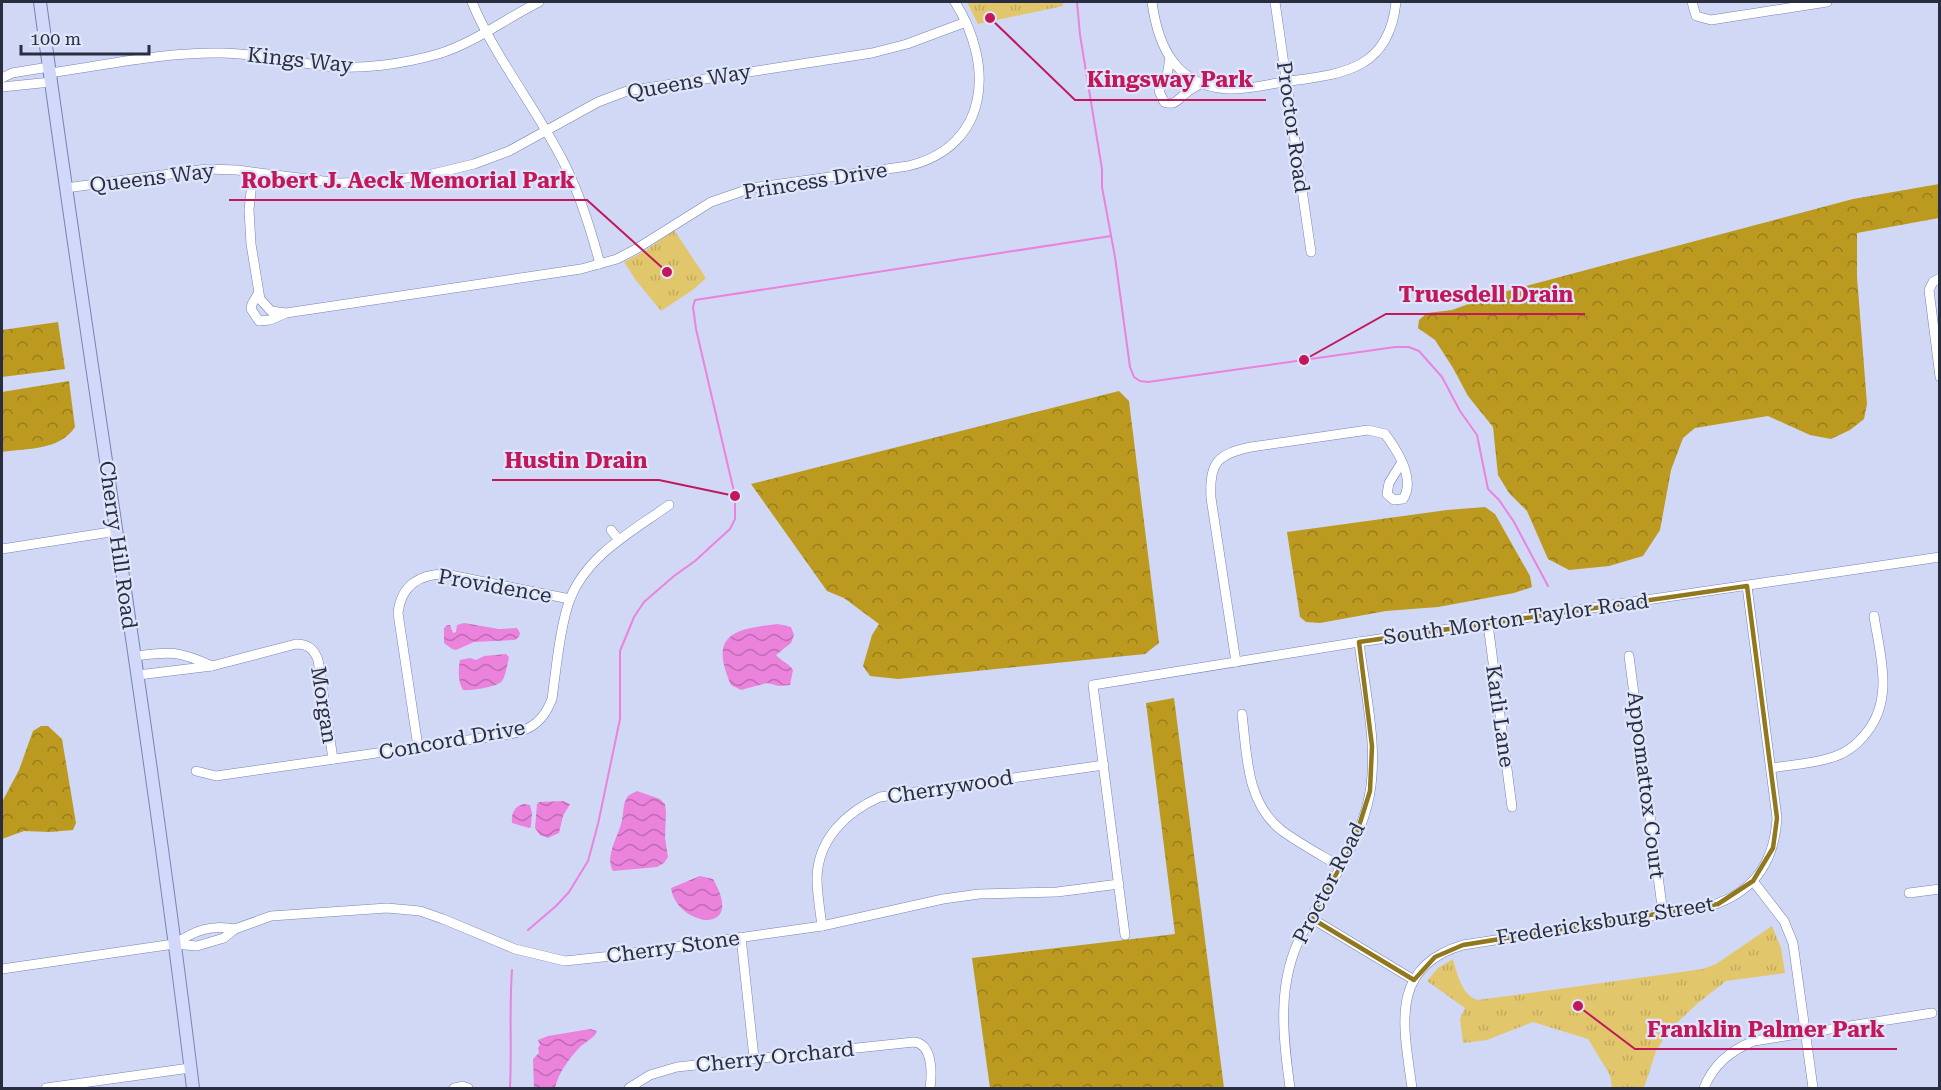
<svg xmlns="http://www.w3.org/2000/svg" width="1941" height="1090" font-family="'Roboto Serif',serif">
<defs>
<pattern id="forest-crowns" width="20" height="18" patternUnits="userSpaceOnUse" patternTransform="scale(1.5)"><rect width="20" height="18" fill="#bb9a1f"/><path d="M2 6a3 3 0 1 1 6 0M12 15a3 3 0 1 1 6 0" fill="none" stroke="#987e1d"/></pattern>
<pattern id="park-tufts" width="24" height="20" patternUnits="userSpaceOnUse" patternTransform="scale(1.5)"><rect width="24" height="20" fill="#e2c66c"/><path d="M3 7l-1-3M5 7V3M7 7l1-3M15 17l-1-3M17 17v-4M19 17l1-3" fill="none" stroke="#c2aa5f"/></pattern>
<pattern id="water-waves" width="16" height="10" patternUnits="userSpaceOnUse" patternTransform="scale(1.5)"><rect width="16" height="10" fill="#eb82dc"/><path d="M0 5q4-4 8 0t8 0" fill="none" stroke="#be6bb4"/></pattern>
</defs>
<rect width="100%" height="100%" fill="#d0d8f6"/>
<g fill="url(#forest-crowns)">
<polygon points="1939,184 1939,218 1857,233 1857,277 1867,404 1864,419 1850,430 1831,439 1810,435 1768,416 1695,428 1683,438 1671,470 1660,530 1643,556 1609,566 1569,570 1548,559 1527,511 1509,493 1498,475 1493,427 1468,396 1453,368 1435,340 1418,328 1419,320 1427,313 1452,310 1496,294 1853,199"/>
<polygon points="58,322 65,369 2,377 2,330"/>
<path d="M69,381L75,427C59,451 27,448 2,452V392Z"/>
<polygon points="1119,391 1129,401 1159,643 1145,654 898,679 870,676 863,666 872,635 879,624 844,598 827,591 751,484"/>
<polygon points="1485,507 1495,514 1530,576 1532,587 1514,593 1438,607 1386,611 1320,623 1306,622 1300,617 1287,532 1447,510"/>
<polygon points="1174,698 1224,1088 990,1088 972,958 1175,934 1146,703"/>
<polygon points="41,726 48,726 62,739 76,823 73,830 50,832 24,831 2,839 2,802 19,770 33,731"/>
</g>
<g fill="url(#park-tufts)">
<polygon points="967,2 1063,2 1063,6 978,24"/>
<polygon points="674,230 706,278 694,289 661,311 635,279 624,262 645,251"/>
<path d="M1772,926L1781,948L1785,973L1726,981L1698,1003L1669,1030L1656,1051L1644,1088H1612L1610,1075L1588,1039L1533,1022L1487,1040L1463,1043L1460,1019L1465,1008L1427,981L1438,968L1453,959C1457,974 1462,996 1478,1000L1703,969L1716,964Z"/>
</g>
<g fill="url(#water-waves)">
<polygon points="464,623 499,629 517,628 520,633 519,637 515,640 474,642 456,650 452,649 444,643 444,628 447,625 450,625 453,633 456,632 457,625"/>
<path d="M778,624L791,627L794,635L791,643L776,655C782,662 789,663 793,670L790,685L779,686L767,683L741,690L731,685C709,635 732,629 778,624Z"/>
<path d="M506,654L509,657C508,662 505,678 502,681C498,687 469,691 463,690C458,682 458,669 460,660L470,658L476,660L484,656Z"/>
<path d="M637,791L660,799L665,804L666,812L665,838L668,857L664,863L657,867L613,871C605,857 617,838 621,824C624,815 622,804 628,796C630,794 634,793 637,791Z"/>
<polygon points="563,801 570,804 563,816 559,833 548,838 540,835 535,828 537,804 539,802"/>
<path d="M524,804L530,805L532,813L531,827L529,828L512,823C511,814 514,806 524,804Z"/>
<path d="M700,876L713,879C747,938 676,926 671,888Z"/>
<path d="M590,1029L597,1031C595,1038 585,1042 580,1047C569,1059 558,1073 555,1088H534L533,1059L539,1053L538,1048L540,1045L538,1040L548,1036Z"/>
</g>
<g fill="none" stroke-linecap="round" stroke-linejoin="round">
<g stroke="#eb82dc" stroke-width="2">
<polyline points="1077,2 1080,35 1102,169 1102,187 1115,257 1130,367 1134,377 1140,381 1148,382 1395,347 1409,347 1419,351 1442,377 1460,411 1477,435 1488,489 1499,500 1514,522 1548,586"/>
<polyline points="528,930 556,906 569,892 588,861 598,824 620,719 620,651 634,617 644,602 674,576 695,561 730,529 735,519 735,496 696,329 693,307 695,300 1111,236"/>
<path d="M510,1088C512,1049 509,1010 512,970"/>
</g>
<g stroke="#7784b1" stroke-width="10">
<g id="minor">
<path d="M472,2C495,58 538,110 565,165C581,197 591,230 600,264"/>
<path d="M1152,2C1158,47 1176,86 1228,89C1246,90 1265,85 1283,82C1340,74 1389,72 1396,2"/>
<polyline points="1275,2 1311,252"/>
<polyline points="1692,2 1696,16 1711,20 1827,2"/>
<path d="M1170,58L1167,76L1159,91L1164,102C1175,106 1177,100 1185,94C1190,89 1197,86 1202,83"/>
<path d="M49,73C106,65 164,52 221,53C256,53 290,62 325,66C361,70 403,64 438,54C474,43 505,19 539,2"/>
<polyline points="2,78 12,73 49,67"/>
<polyline points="2,87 51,82"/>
<path d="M253,173L249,210L251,244L260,299L271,311L286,313L581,269L617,259L636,249L711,202L752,188L908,166C991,146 994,64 955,2"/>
<polyline points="66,188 207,169 237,170 339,183 372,182 424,176 474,164 509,151 598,102 627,91 872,53 907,44 966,22"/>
<polyline points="1940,278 1933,282 1929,290 1940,377"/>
<polyline points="258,294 252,304 251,309 259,321 270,320 284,314"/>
<polyline points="611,530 619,540"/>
<polyline points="2,549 117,531"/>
<polyline points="1488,624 1512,807"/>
<path d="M135,656C170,651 179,651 212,666"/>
<polyline points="1629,656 1663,914"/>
<path d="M1236,662L1211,498C1209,463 1217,454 1251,447L1368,430L1385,434C1397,450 1416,479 1403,499L1394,500L1387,494L1389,483L1402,462"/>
<path d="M138,675L212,666L296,644C308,644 314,649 318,660L333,759"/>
<path d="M1242,714C1247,755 1246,802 1281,830C1300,844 1321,855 1341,867"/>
<path d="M418,747L398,613C401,586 419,574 445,574L570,599"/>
<path d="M1771,768C1790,765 1811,764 1830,758C1845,754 1858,744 1867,732C1894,698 1880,655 1874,616"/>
<path d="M196,771L216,776L510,734C532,730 544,720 552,699C556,670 560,626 570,599C587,555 633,531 669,505"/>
<polyline points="1753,881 1784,921 1793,943 1813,1088"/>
<polyline points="1909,893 1940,889"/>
<polyline points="1311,918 1414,980"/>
<path d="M822,926C820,910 817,894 817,878C818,839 846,812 880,797L1104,765"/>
<polyline points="1125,935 1093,685 1359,642 1940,557"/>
<polyline points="741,937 754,1058"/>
<path d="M174,944C195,931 210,924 235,929"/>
<polyline points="2,969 174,944 197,946 224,938 235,929 271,916 387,908 420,911 443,919 515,949 565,961 612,956 822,926 943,899 979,894 1057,892 1119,884"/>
<polyline points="46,1088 190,1068"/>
<polyline points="454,1088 462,1086 468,1088"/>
<path d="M629,1088L650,1075L677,1067L914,1042C933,1044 932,1074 930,1088"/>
<path d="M1290,1088C1283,1035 1276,982 1303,932C1325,890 1355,852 1367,806C1381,755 1365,693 1359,642"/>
<path d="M1412,1088C1404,1028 1388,967 1463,945L1703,908C1750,896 1774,867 1777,818L1747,586"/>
<path d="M1704,1088C1713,1065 1731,1050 1754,1041L1932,1013"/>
</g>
</g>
<g stroke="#7784b1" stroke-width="14">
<path id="secondary" d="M40,2C89,364 149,725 193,1088"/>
</g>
<use href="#minor" stroke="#fff" stroke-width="9"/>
<use href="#secondary" stroke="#d1d8fa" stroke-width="12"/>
</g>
<path fill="none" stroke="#91781e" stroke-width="4.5" stroke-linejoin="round" d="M1747,586L1777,818L1773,848L1753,881L1718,904L1463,945L1435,957L1414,980L1311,918L1353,845L1370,791L1372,746L1359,642Z"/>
<g text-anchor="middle" stroke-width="4.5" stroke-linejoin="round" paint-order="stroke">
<g font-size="21" fill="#282d40" stroke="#e0e6fa">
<text transform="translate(300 60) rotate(6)" y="7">Kings Way</text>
<text transform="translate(689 82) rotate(-10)" y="7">Queens Way</text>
<text transform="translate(1293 127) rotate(82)" y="7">Proctor Road</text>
<text transform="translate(152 178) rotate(-7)" y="7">Queens Way</text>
<text transform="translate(815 181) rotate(-9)" y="7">Princess Drive</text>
<text transform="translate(118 545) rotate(82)" y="7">Cherry Hill Road</text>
<text transform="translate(495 586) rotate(10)" y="7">Providence</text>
<text transform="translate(1516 619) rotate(-8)" y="7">South Morton Taylor Road</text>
<text transform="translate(324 705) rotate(81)" y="7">Morgan</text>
<text transform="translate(1500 716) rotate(82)" y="7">Karli Lane</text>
<text transform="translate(452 740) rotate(-10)" y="7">Concord Drive</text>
<text transform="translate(1646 785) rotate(83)" y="7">Appomattox Court</text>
<text transform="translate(950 787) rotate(-9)" y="7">Cherrywood</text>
<text transform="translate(1329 883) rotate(-63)" y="7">Proctor Road</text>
<text transform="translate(1605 921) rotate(-9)" y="7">Fredericksburg Street</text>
<text transform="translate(673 947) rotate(-8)" y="7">Cherry Stone</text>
<text transform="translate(775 1057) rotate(-6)" y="7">Cherry Orchard</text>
</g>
</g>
<path fill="none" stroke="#c2185b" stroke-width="2" d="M990 18L1075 100H1266M667 272L587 200H229M1304 360L1386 314H1585M735 496L659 480H492M1578 1006L1635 1049H1897"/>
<g fill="#c2185b" stroke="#e0e6fa" stroke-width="2">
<circle cx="990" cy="18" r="6"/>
<circle cx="667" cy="272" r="6"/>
<circle cx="1304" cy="360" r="6"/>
<circle cx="735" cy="496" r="6"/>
<circle cx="1578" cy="1006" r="6"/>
</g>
<g font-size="22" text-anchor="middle" font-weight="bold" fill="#c2185b" stroke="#e0e6fa" stroke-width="4.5" stroke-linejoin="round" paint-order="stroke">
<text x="1170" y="87">Kingsway Park</text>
<text x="408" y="188">Robert J. Aeck Memorial Park</text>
<text x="1486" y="302">Truesdell Drain</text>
<text x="576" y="468">Hustin Drain</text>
<text x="1766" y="1037">Franklin Palmer Park</text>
</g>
<rect width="1941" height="1090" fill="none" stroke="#282d40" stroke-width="6"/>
<path d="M21 45v9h128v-9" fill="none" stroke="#282d40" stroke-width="3"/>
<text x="30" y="45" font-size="18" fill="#282d40" stroke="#e0e6fa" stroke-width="4.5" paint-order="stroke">100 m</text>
</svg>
